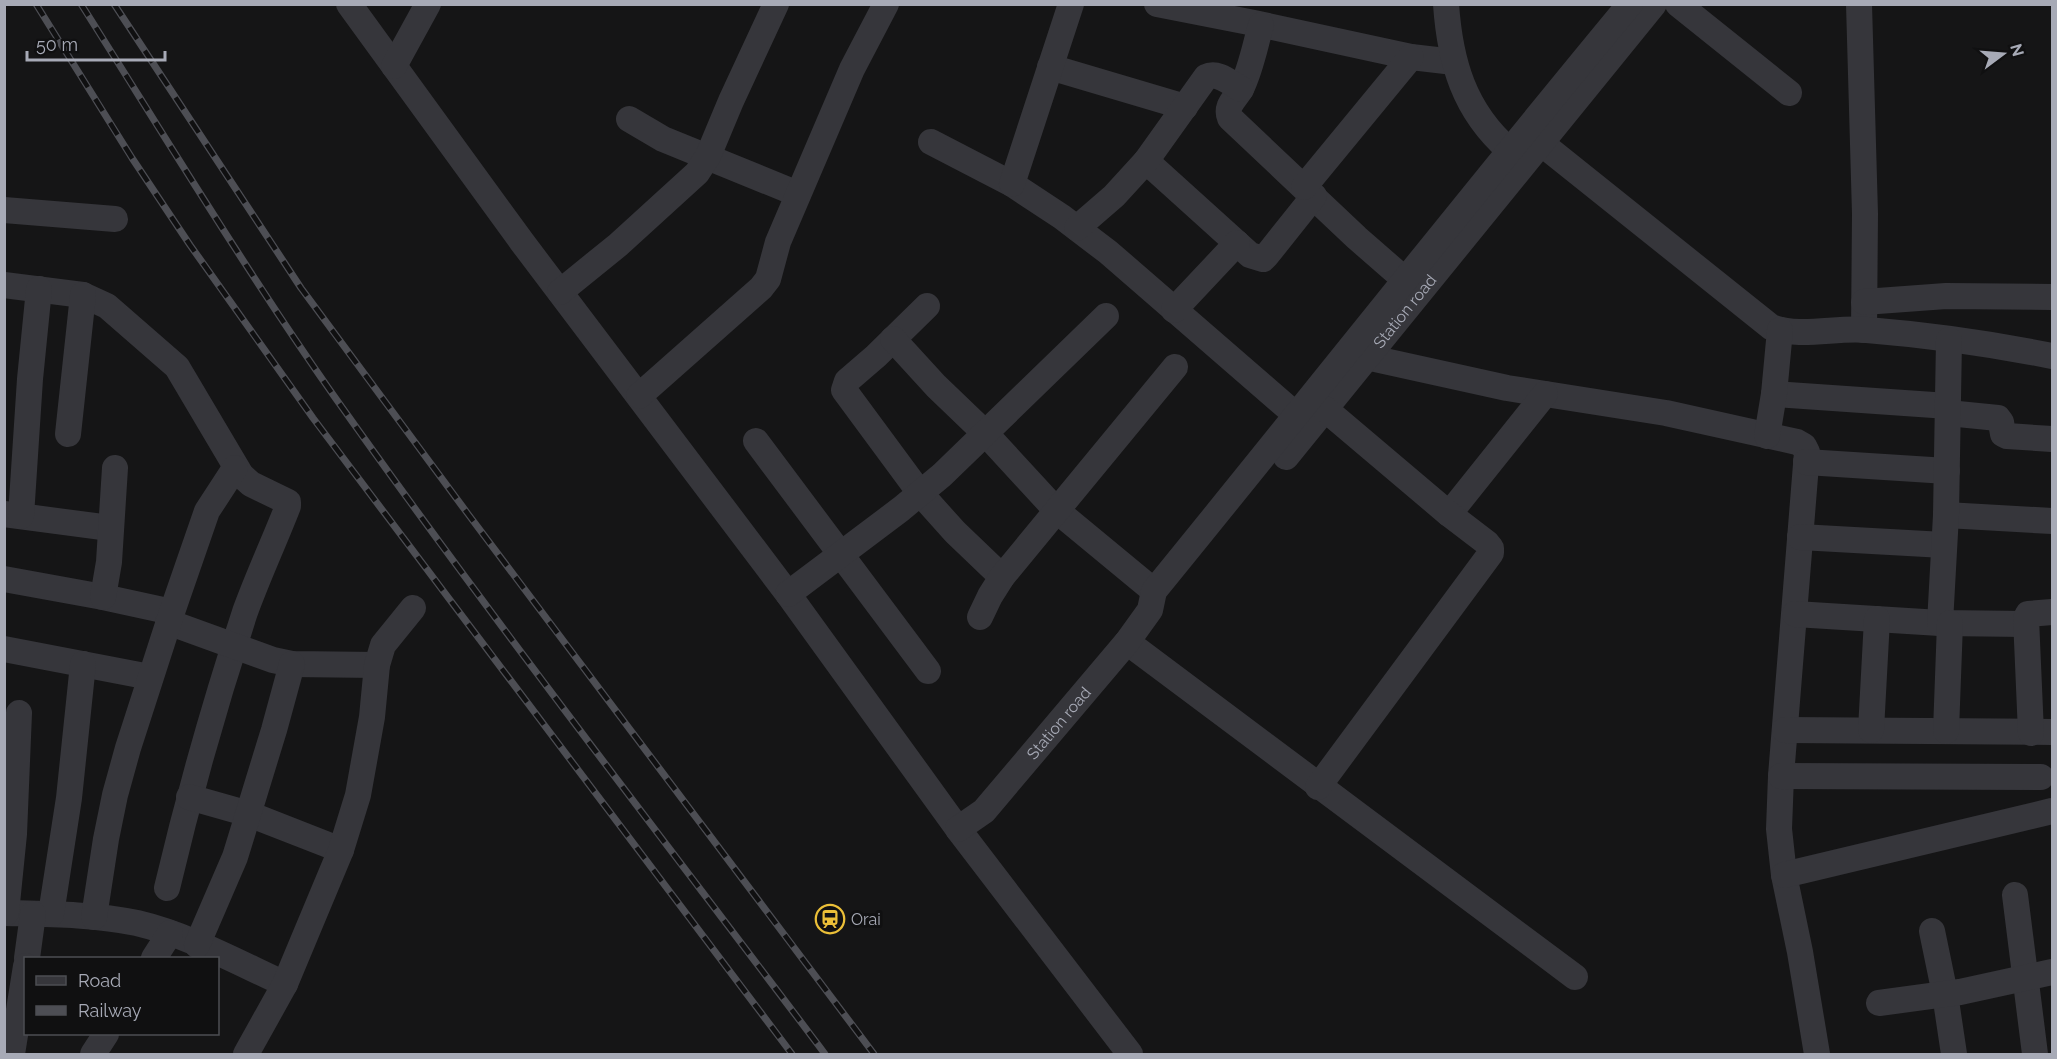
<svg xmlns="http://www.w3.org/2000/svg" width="2057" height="1059" font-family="Raleway,sans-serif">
<rect width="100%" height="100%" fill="#151516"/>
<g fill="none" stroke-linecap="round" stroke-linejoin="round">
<g stroke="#36363b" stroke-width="26">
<polyline points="349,4 522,242 788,594 958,829 1130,1054"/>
<polyline points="1157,4 1254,23 1411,57 1454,62"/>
<path d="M1446,4C1450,62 1464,111 1509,150"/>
<polyline points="1678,4 1789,93"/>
<polyline points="1859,4 1865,214 1864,330"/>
<path d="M1261,25C1255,46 1251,69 1241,89C1235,99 1225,106 1230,118L1357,238L1404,279"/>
<polyline points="394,66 428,4"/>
<polyline points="1050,67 1185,107"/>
<polyline points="629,119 663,139 798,194"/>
<polyline points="931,142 1012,184 1062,217 1108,252 1296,415"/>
<path d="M1541,143L1771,327C1800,338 1836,327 1867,330C1929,335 1992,344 2052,356"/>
<polyline points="1146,161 1250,255 1263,259 1267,255 1314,196"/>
<polyline points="1012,184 1071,4"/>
<polyline points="1304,187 1411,57"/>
<polyline points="4,210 115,219"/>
<path d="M1077,228L1114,196L1146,161L1206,77C1218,71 1230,83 1241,89"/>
<path d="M4,285L83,295L107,306L177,367L241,475L251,484L288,502V506C274,542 258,576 245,612C215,703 189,795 167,888"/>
<polyline points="560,292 618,245 697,173 708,156 731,101 776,4"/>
<polyline points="1864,302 1946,296 2052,297"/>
<polyline points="927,306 876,356 847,381 844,390 920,493 955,532 1002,577"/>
<polyline points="1174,310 1237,243"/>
<polyline points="893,339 936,386 986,434 1056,510 1154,591"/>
<polyline points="1348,353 1507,388 1666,413 1797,442 1804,446 1807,452 1781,776 1779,829 1784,875 1800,952 1817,1054"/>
<polyline points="1774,394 1948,406"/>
<polyline points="639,396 761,288 768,279 778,242 852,69 886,4"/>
<polyline points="1948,413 1998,418 2001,422 2003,434 2007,436 2052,439"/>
<polyline points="68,434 83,295"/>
<polyline points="1767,436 1774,394 1780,330"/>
<polyline points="756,441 928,671"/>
<path id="s1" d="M1286,457L1654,4"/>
<polyline points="1806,462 1947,471"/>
<polyline points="4,514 110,528"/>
<polyline points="1449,514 1545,394"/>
<polyline points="1946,515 2052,521"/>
<polyline points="21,516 30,379 39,289"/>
<polyline points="1800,537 1944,545"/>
<polyline points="4,579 103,597 172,612"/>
<polyline points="788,594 901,509 942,475 1106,316"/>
<polyline points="103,597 109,562 115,468"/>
<polyline points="1795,614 1940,623 2026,624"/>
<polyline points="980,617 990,596 1002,577 1175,367"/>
<polyline points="168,622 273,660 292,664 377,665"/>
<polyline points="1940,623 1946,515 1949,340"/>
<polyline points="1127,642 1575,977"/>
<polyline points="4,649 150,677"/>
<polyline points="1785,730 2052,732"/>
<polyline points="1871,730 1877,619"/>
<polyline points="1946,731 1950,623"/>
<polyline points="2031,733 2026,618 2028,614 2052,612"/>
<polyline points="1781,776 2041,777"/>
<polyline points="1318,787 1491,553 1491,548 1487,543 1449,514 1325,409"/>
<polyline points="189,797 249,814 341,850"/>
<path id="s2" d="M958,829L984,811L1127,642L1150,610L1154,591C1313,396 1469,198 1630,4"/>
<polyline points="1784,875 2052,811"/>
<polyline points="2015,895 2035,1054"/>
<path d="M4,913C48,914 94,914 137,923C188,935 237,962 285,984"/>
<polyline points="6,913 14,834 19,713"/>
<polyline points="51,914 69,798 83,664"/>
<polyline points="94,917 106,839 115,795 128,748 172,612 207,511 235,468"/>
<polyline points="1932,931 1945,994 1954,1054"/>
<polyline points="197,945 235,857 274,730 292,664"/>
<polyline points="27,958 33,914"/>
<polyline points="154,958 170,933"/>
<polyline points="1879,1003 1960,992 2052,972"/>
<polyline points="12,1054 26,966"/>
<polyline points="93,1054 106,1034"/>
<polyline points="246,1054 285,984 341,850 358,795 372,717 377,665 383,645 413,608"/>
</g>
<g stroke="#4d4e54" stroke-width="7">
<g id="rail">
<polyline points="36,4 132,158 190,245 313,418 792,1054"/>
<path d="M81,4C164,135 245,269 334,396C492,619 661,836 825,1054"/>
<polyline points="114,4 301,288 468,514 874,1054"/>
</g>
</g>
<use href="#rail" stroke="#101011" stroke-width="4.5" stroke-dasharray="14" stroke-linecap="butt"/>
</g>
<defs>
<g id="station-ring" transform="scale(1.5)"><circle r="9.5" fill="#101011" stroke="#ebbf38" stroke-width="1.5"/><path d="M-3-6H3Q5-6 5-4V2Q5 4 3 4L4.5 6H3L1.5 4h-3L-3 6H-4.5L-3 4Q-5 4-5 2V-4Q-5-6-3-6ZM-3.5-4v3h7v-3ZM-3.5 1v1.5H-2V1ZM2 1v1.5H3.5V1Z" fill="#ebbf38"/></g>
</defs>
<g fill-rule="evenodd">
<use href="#station-ring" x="830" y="919"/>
</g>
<g text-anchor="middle" stroke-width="6" stroke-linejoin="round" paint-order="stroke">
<g font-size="16" fill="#a7aab6" stroke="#101011">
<text dy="6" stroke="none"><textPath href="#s1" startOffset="188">Station road</textPath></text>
<text dy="6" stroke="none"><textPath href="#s2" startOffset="147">Station road</textPath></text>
</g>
<g font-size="16" fill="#a7aab6" stroke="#101011" text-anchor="start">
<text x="851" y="925">Orai</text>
</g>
</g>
<rect width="2057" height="1059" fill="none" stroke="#a7aab6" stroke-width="12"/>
<rect x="24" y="957" width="195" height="78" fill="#101011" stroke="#4c4e53" stroke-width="1.5"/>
<rect x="36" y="976" width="30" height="9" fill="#36363b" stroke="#4c4e53" stroke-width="1.5"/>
<text x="78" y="987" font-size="18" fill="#a7aab6">Road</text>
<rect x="36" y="1006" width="30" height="9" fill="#4d4e54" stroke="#4c4e53" stroke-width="1.5"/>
<text x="78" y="1017" font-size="18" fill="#a7aab6">Railway</text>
<g transform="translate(2003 54) rotate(74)" stroke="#101011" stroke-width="4.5" paint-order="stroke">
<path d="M0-4.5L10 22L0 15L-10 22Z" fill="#a7aab6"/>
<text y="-9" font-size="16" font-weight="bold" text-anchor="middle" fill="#a7aab6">N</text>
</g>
<path d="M27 51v9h138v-9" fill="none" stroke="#a7aab6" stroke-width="3"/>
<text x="36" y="51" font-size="18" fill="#a7aab6" stroke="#101011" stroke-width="4.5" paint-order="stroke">50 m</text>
</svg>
